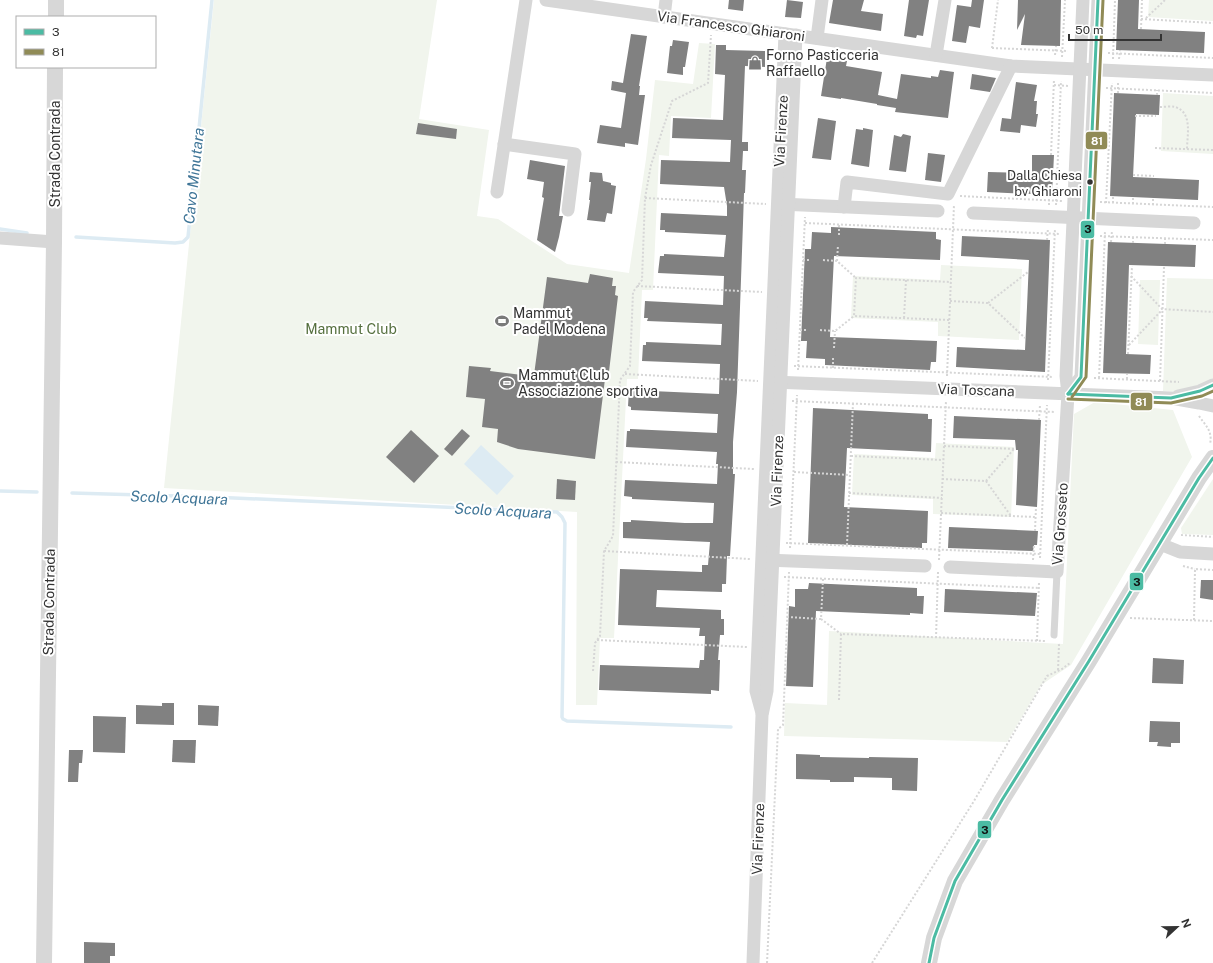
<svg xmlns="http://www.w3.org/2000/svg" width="1213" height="963" font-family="'Public Sans',sans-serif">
<rect width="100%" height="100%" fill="#fff"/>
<g fill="#f1f5ed">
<polygon points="214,0 437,0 419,119 489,130 477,216 498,219 567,264 629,273 646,159 655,80 693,84 699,43 715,44 711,118 671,116 669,156 659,155 653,290 642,290 638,379 627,379 614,638 600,638 597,705 576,705 577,512 164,488"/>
<polygon points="1149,0 1213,0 1213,21 1148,17"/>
<polygon points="1163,93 1213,96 1213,154 1161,151"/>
<polygon points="941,265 1022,269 1019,340 938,336 938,322 851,318 853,276 940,280"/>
<polygon points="1167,278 1213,279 1213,379 1210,381 1189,392 1163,391"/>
<polygon points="1140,280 1160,280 1158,345 1138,344"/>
<polygon points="1095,402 1173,410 1192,457 1071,665 1041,685 1007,742 784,736 785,703 827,705 829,631 1063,644 1074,414"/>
<polygon points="936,443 1014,447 1011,517 933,514 933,499 852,495 854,454 935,458"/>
<polygon points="1213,479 1213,535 1182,534 1181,528"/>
</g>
<polygon fill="#ddebf3" points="481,445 514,476 497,495 464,464"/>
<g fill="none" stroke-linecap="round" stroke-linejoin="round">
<g stroke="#ddebf3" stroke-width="3.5">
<polyline points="0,229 27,233"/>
<polyline points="76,237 175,243 183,242 188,237 212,0"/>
<polyline points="0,491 37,492"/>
<polyline points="72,493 212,497 557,512 562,517 565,523 562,717 563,719 567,721 731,727"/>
</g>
</g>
<g fill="#818181">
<polygon points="729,0 744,0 743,11 728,9"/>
<polygon points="787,0 803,2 801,18 785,17"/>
<polygon points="833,0 864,0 861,11 883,14 881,31 829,23"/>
<polygon points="909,0 929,0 923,36 917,35 916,38 904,36"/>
<polygon points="972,0 984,0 980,28 969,26 966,43 952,41 957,5 971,7"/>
<polygon points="1018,0 1061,0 1060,46 1021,45 1025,14 1017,30"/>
<polygon points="1118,0 1139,0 1138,29 1205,32 1204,53 1116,50"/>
<polygon points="631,34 647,36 639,86 640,86 639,95 645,95 638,145 625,143 625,147 597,143 600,125 621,128 626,93 611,90 612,81 623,83"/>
<polygon points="673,40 689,42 685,67 683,67 683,75 667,73 670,46 672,46"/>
<polygon points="716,45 726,45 726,50 765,51 765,67 745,66 742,142 748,142 748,151 743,151 742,170 746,170 745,193 744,193 743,223 737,392 733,442 733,474 735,474 730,556 727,556 726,584 722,584 722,592 657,590 656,607 721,610 721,619 724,619 724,635 720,635 718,660 720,660 719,691 711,690 711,694 599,690 600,665 699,668 700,660 704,660 705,636 699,636 700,628 618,625 620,569 702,572 702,565 708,565 710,542 623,538 623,522 631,522 631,520 685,523 713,523 714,503 632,499 632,497 624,496 625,480 717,484 718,464 716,464 717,452 626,447 627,431 630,431 630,429 717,433 718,414 631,410 631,407 628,406 629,390 719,394 720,364 642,361 643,345 646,345 646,342 721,345 722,324 647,321 648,318 644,318 645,301 723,305 724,276 658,273 660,256 664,256 664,254 724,257 726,235 665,232 665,230 660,230 661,213 727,216 727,206 724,187 660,184 661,160 730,162 731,140 672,138 673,118 723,120 725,75 715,74"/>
<polygon points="827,58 847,61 846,66 882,72 878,95 897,99 901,74 931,78 931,76 938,77 940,70 954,72 948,118 895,112 896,108 877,105 877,101 877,104 841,98 841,99 821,96"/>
<polygon points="972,74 996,78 990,92 970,89"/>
<polygon points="1016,82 1037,85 1034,101 1037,101 1036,114 1038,114 1036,127 1021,125 1020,133 1000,131 1002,118 1011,119"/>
<polygon points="1114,93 1160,95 1159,115 1136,114 1133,177 1199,180 1198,200 1110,196"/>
<polygon points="818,118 836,121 831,160 812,158"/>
<polygon points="418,123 457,129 456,139 416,134"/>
<polygon points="863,128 873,130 869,167 851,164 856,129 863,130"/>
<polygon points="903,134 911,136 906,172 889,170 894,135 901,137"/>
<polygon points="928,153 945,155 941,182 925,180"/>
<polygon points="1032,155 1054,155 1052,195 987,192 988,172 1032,173"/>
<polygon points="530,160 565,166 559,216 563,216 559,237 555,252 537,240 544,198 542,197 544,182 527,179"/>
<polygon points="590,172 602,173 603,181 611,183 611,185 616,186 612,214 607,213 605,222 587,220 590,200 589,200 591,182 589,182"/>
<polygon points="831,227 936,232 936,239 941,240 940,260 834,256 830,337 937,341 936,362 931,362 930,370 825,365 825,359 806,358 807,341 801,341 805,249 811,249 812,232 831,233"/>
<polygon points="962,236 1050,240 1045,372 956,367 957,347 1025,350 1027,307 1029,260 961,256"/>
<polygon points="1108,242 1196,245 1195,267 1129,265 1126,354 1151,355 1150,374 1103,373"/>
<polygon points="590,274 613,278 612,286 616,286 615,295 618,296 608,380 605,379 595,459 518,449 497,442 498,429 482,427 485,399 466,397 469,366 491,368 490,371 530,376 530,374 534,375 547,277 588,283"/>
<polygon points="813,408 928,414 928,419 932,419 931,452 847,448 844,507 928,511 927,543 922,543 922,548 808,543"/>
<polygon points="954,416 1041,420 1037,507 1016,505 1018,450 1016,450 1015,440 953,438"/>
<polygon points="462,429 470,436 452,456 444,449"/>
<polygon points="411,430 439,456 414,483 386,457"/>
<polygon points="557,479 576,481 575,500 556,499"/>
<polygon points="949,527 1038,531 1037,545 1034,545 1033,551 948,548"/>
<polygon points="1201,580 1213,580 1213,600 1200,598"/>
<polygon points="809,583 917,588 917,596 924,596 923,614 910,613 910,615 816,611 813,687 786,686 789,606 795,607 795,589 808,589"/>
<polygon points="945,589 1037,593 1035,616 944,612"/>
<polygon points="1153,658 1184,660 1183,684 1152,683"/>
<polygon points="162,703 174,703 174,725 136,724 136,705 162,706"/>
<polygon points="198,705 219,706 218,726 198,725"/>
<polygon points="93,716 126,717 125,753 93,752"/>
<polygon points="1150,721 1180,722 1180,743 1171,743 1171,747 1157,746 1158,742 1149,742"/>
<polygon points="173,740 196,740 195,763 172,762"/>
<polygon points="69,750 83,750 82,763 79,763 78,782 68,782"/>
<polygon points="796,754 820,755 820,757 869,758 869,757 918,758 917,791 892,790 892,778 854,777 854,782 830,782 830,780 796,779"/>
<polygon points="84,942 115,943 115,956 110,956 110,963 84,963"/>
</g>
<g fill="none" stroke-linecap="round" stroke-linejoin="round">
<g stroke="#d6d6d6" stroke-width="2" stroke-dasharray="2 2" stroke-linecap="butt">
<polyline points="1146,18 1165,0"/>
<polyline points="1141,19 1213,23"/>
<polyline points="1141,29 1142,0"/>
<polyline points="992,48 1068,51"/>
<polyline points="992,48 998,0"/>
<polyline points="1108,53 1213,58"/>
<polyline points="1055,55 1056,46"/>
<polyline points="1062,57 1065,0"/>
<polyline points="1113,59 1115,0"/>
<polyline points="1119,59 1120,50"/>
<polyline points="1054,85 1068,86"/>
<polyline points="1106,88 1213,93"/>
<polyline points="1118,93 1118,83"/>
<polyline points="1157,95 1157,90"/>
<path d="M1160,107C1165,107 1171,106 1175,107C1193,112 1187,136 1187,149"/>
<polyline points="1135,116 1156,116"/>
<polyline points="1155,148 1213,150"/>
<polyline points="1051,155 1054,79"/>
<polyline points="1133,175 1154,176"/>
<polyline points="960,196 1062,201"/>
<polyline points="645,198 766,204"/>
<polyline points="1100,202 1213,207"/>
<polyline points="1106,203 1112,83"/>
<polyline points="1113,203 1113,196"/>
<polyline points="1133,204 1133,197"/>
<polyline points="1049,205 1049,195"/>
<polyline points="1056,205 1061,81"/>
<polyline points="1153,205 1153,198"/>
<polyline points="805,223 1060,234"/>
<polyline points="839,235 839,225"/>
<polyline points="1100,236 1213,240"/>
<polyline points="1047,240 1048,228"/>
<polyline points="1111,242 1112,231"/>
<polyline points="1133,243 1133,237"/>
<polyline points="1165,244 1165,238"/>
<polyline points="803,260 811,260"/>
<polyline points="823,260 837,261 856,278"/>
<polyline points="837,261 838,245"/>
<polyline points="1131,276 1162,309 1213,312"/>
<polyline points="637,286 762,292"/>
<polyline points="950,301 988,303 1025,338"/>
<polyline points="988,303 1028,272"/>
<polyline points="904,318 906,280"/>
<polyline points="949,320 854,316 856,278 951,282"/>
<polyline points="800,330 807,330"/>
<polyline points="820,330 835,331 854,316"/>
<polyline points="1129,345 1162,310"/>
<polyline points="834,348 835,331"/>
<polyline points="1128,354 1132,266"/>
<polyline points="794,366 1053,377"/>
<polyline points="833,368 833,358"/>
<polyline points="798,370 805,217"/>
<polyline points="625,374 758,381"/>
<polyline points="947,376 954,205"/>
<polyline points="1094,378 1179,382"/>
<polyline points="1099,378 1105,231"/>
<polyline points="1127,379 1127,374"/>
<polyline points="1048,380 1055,229"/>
<polyline points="1160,381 1164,267"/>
<polyline points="792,401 1055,412"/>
<path d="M1199,416C1205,425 1213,431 1210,444"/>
<polyline points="1039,420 1040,405"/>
<polyline points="944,446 1016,449"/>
<polyline points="851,456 943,460"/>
<polyline points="616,462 754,469"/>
<polyline points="794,472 850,475"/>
<polyline points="942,479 986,481"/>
<polyline points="986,481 1014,449"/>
<polyline points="986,481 1011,516"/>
<polyline points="849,493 942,498"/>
<polyline points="941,513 1035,517"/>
<polyline points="1035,531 1036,507"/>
<polyline points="1181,535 1213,537"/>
<polyline points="786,543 1040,554"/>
<polyline points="847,545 853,403"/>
<polyline points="790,548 797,395"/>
<polyline points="604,551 750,559"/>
<polyline points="1040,558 1047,405"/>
<polyline points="939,560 946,401"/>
<polyline points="1033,560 1034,545"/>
<polyline points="1183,566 1195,569"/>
<polyline points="784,577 1039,588"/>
<polyline points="823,579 821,619 841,634"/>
<polyline points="787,617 821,619"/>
<polyline points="1130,618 1213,621"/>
<polyline points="1194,620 1195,569 1213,570"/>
<polyline points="936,638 938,572"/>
<polyline points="597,640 747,647"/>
<polyline points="1037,641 1039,583"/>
<polyline points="1058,670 1059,645 1058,643"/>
<polyline points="593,671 595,643 600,636 604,551 613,536 620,380 630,366 633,292 642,280 645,198 651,165 672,101 708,83 711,35"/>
<polyline points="839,700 841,634 1046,641"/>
<polyline points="767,963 778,729 783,725 789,572"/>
<polyline points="872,963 974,801 1047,676 1062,669 1070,663"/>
</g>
<polyline stroke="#d7d7d7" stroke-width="7" points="1054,635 1057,572"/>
<g stroke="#d7d7d7" stroke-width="13">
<polyline points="546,0 1011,66 1213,75"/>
<polyline points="664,17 666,0"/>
<polyline points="817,38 822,0"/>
<polyline points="936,55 945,0"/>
<polyline points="504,144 575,154 568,210"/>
<polyline points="497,192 526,0"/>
<polyline points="780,204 938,211"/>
<polyline points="844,207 847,182 948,194 1011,66"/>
<polyline points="973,213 1194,223"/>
<polyline points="0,238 54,242"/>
<polyline points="773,382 1171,398 1199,403 1213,406"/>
<polyline points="1068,394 1081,377 1098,0"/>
<polyline points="1178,396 1200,391 1213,385"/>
<polyline points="1160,544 1180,552 1213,554"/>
<polyline points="765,560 925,566"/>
<polyline points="950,567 1057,572 1068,394 1066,376 1083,0"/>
<polyline points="762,713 756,691 785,34"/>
<polyline points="753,963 762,715 767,691 796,35"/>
</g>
<g stroke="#d7d7d7" stroke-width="16">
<polyline points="56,17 56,0"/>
<polyline points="44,963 54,242 55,67"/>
<polyline points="929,963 934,938 955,881 1002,800 1089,661 1199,478 1213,458"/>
</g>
<g stroke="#fff" stroke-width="6">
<g id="bus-1">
<polyline points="1068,394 1081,377 1098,0"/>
<polyline points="1068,394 1171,398 1200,391 1213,385"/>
<polyline points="929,963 934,938 955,881 1002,800 1089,661 1199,478 1213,458"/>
</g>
</g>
<g stroke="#fff" stroke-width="6">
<g id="bus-2">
<polyline points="1072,397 1086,377 1103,0"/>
<polyline points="1068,399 1171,403 1202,396 1213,391"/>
</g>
</g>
<use href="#bus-1" stroke="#4bbba3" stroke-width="3"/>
<use href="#bus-2" stroke="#908b56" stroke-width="3"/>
</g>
<defs>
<g id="shop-bare" transform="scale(1.08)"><path d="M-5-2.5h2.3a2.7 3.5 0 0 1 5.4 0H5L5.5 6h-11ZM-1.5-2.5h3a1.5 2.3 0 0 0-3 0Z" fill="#7a7a7a" stroke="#fff" stroke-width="2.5" paint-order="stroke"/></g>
<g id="stadium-bare" transform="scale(1.08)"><path d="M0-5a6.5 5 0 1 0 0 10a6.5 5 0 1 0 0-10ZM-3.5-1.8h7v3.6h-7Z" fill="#7a7a7a" stroke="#fff" stroke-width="2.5" paint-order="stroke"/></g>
</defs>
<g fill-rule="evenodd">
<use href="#shop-bare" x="755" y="63"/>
<use href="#stadium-bare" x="502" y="321"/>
<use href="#stadium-bare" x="507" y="383"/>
</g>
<circle fill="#333" stroke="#fff" stroke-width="1.5" cx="1090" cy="182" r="3.5"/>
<g text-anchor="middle" stroke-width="4" stroke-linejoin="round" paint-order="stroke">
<g font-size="13" fill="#333" stroke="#fff" text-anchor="end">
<text x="1082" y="180">Dalla Chiesa<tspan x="1082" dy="16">bv Ghiaroni</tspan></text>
</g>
<g font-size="14" fill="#333" stroke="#fff">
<text transform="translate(731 26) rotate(8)" y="5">Via Francesco Ghiaroni</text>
<text transform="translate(781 131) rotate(-87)" y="5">Via Firenze</text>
<text transform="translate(55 154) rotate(-90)" y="5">Strada Contrada</text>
<text transform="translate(976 390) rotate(2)" y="5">Via Toscana</text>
<text transform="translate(777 471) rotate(-88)" y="5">Via Firenze</text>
<text transform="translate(1060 524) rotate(-86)" y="5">Via Grosseto</text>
<text transform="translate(49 602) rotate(-89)" y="5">Strada Contrada</text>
<text transform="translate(758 839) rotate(-88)" y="5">Via Firenze</text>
</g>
<g font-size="14" fill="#333" stroke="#fff" text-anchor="start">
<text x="766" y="60">Forno Pasticceria<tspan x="766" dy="16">Raffaello</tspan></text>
<text x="513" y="318">Mammut<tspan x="513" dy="16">Padel Modena</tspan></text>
<text x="518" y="380">Mammut Club<tspan x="518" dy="16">Associazione sportiva</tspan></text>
</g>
<g font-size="14" fill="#56703f" stroke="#fff">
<text x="351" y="334">Mammut Club</text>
</g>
<g font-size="15" font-style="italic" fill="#3f7597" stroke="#fff">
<text transform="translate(194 176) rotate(-84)" y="5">Cavo Minutara</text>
<text transform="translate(179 498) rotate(2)" y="5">Scolo Acquara</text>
<text transform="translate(503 511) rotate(3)" y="5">Scolo Acquara</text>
</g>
</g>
<g stroke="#fff" stroke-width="1.5">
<rect x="1085" y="131" width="23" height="19" rx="4" fill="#908b56"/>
<rect x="1080" y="220" width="15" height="19" rx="4" fill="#4bbba3"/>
<rect x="1130" y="392" width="23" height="19" rx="4" fill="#908b56"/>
<rect x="1129" y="572" width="15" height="19" rx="4" fill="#4bbba3"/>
<rect x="977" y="820" width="15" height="19" rx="4" fill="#4bbba3"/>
</g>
<g font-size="11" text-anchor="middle" font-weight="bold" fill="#fff">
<text x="1097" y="145">81</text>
<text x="1141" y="406">81</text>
</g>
<g font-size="11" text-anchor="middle" font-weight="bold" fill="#111">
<text x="1088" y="233">3</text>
<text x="1137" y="586">3</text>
<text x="985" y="834">3</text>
</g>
<rect x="16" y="16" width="140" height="52" fill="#ffffff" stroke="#adadad"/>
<rect x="24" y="29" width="20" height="6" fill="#4bbba3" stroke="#adadad"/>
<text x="52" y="36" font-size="12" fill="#333333">3</text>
<rect x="24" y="49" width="20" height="6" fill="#908b56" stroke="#adadad"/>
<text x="52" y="56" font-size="12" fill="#333333">81</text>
<g transform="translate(1177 927) rotate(68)" stroke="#ffffff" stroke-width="3" paint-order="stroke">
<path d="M0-3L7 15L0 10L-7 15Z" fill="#333333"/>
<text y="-6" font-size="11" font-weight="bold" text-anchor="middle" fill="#333333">N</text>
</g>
<path d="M1069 34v6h92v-6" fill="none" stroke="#333333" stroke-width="2"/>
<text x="1075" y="34" font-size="12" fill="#333333" stroke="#ffffff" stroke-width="3" paint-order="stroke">50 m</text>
</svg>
